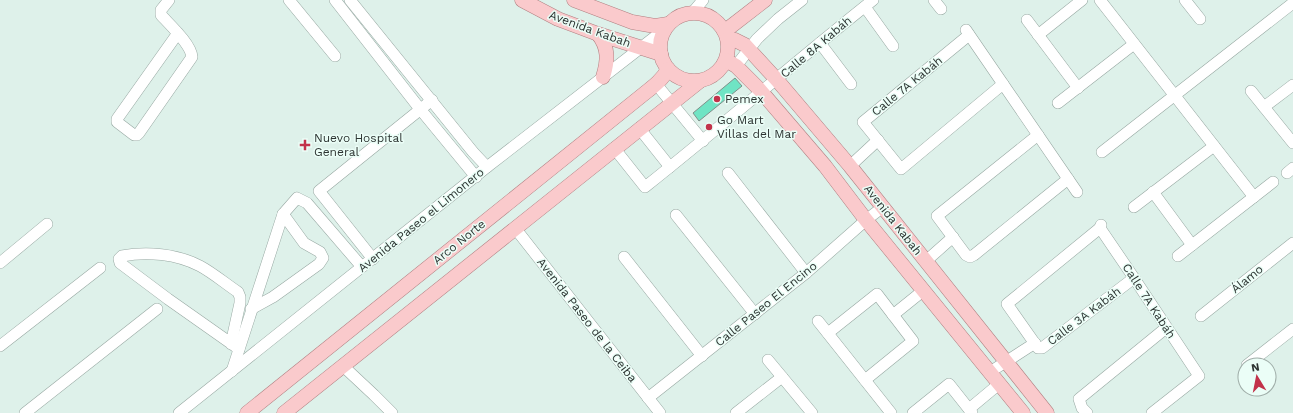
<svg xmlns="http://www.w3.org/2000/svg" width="1293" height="413" font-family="'Work Sans',sans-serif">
<rect width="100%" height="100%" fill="#def1ea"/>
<polygon fill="#6fe4c4" stroke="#7f908a" points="735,78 742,86 699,121 693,113"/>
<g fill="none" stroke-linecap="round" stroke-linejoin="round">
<g stroke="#97a8a2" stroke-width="12">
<g id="minor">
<path d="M169,0L161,10V15C170,25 191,44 192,57L139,133L137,135H134L117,122V119L178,33"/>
<polyline points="289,0 335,56"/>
<polyline points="335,0 420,109 476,177"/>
<polyline points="350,0 473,152 487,167"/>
<polyline points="934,0 941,9"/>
<polyline points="1100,0 1254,197"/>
<polyline points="1185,0 1200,19"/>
<polyline points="865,7 893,46"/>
<polyline points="693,12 703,0"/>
<polyline points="1027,20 1078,88"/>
<polyline points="966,30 1077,192"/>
<polyline points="969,35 863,122 901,169 1003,84"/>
<polyline points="1038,35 1082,0"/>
<polyline points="820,43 851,84"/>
<polyline points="736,66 757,39 778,19 802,0"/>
<polyline points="656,84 703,141"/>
<polyline points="1251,91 1293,143"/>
<polyline points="1058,103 1134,44"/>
<polyline points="1264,107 1293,85"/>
<polyline points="639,128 670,167"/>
<polyline points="1038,135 937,216 966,255 970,257 974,255 1068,179"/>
<path d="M614,148L645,187C722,126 796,61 873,0"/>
<polyline points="1102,152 1293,3"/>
<polyline points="850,166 878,140"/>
<polyline points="728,173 806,273"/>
<polyline points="1287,173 1293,168"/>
<polyline points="1153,192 1192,245"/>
<polyline points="1134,207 1214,146"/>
<polyline points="676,215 755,314"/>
<polyline points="1101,225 1100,228 1134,278 1199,376 1152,413"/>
<polyline points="515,228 660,413"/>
<polyline points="1100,228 1007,304 1038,348 1042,348 1134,278"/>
<polyline points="1178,256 1273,182"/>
<polyline points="624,257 702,356"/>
<polyline points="373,259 319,191 432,100"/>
<polyline points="926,261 953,237"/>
<polyline points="0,263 47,224"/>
<polyline points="251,309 273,297 319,264 323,258 320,252 304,243 283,214"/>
<polyline points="893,315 924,290"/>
<polyline points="1201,316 1293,243"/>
<polyline points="818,321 891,413"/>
<polyline points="828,333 877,294 913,341 865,380"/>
<path d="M231,344L240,303V297L238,292C226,284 213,273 200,266C177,254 147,251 122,256L119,259L120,263L168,299L239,349"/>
<polyline points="0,346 100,268"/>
<polyline points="768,360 812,413"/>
<polyline points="1247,365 1293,329"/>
<polyline points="343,366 374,395 392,413"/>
<polyline points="232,371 283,214 297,198 307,203 362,267"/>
<polyline points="990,372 1035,343"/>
<polyline points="648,398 806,273 866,220 883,207"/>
<polyline points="969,409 999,384"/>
<polyline points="25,413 157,309"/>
<polyline points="179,413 487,167 665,29"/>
<polyline points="736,413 782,377"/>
<polyline points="913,413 949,384 972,413"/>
<polyline points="1087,413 1082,408 1079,399 1166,328"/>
</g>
</g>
<g stroke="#b07f80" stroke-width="15">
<g id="major">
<polyline points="522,0 558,19 598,34 661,54"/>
<polyline points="574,0 632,22 655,26 668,24"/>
<circle cx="694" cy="47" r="34"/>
<polyline points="725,31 765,0"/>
<path d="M598,34C609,48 608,61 603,77"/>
<polyline points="728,39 735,40 745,45 777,80 850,166 1047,413"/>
<polyline points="726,60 736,66 759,89 825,166 866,220 1023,413"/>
<path d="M247,413L645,93C654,86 663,79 668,69"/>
<polyline points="284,413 700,81"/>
</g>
</g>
<use href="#minor" stroke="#fff" stroke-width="11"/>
<use href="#major" stroke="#facacc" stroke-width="14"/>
</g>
<g fill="#c2324a" stroke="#ebfef7" stroke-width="1.5">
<circle cx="717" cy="99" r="4"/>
<circle cx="709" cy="127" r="4"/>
<path d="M303 139h4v4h4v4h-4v4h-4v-4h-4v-4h4z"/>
</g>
<g text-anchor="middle" stroke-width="3" stroke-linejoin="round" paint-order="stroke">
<g font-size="12" fill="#2d3432" stroke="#ebfef7">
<text transform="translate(590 29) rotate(20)" y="4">Avenida Kabah</text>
<text transform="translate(816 47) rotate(-40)" y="4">Calle 8A Kabáh</text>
<text transform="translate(907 86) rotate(-39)" y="4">Calle 7A Kabáh</text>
<text transform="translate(421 220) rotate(-39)" y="4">Avenida Paseo el Limonero</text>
<text transform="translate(893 220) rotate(52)" y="4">Avenida Kabah</text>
<text transform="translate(459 242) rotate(-39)" y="4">Arco Norte</text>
<text transform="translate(1247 279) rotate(-39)" y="4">Álamo</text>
<text transform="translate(1149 301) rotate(57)" y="4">Calle 7A Kabáh</text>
<text transform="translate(766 304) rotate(-39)" y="4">Calle Paseo El Encino</text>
<text transform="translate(1084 316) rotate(-37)" y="4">Calle 3A Kabáh</text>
<text transform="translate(587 320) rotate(52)" y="4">Avenida Paseo de la Ceiba</text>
</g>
<g font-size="12" fill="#2d3432" stroke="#ebfef7" text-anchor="start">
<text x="725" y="103">Pemex</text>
<text x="717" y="124">Go Mart<tspan x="717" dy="14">Villas del Mar</tspan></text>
<text x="314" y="142">Nuevo Hospital<tspan x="314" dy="14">General</tspan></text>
</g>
</g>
<g transform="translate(1257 377) rotate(350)"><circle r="19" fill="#ebfef7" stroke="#9fada8"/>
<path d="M0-3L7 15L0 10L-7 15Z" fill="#c2324a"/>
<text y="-6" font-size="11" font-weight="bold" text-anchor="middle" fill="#2d3432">N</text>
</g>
</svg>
